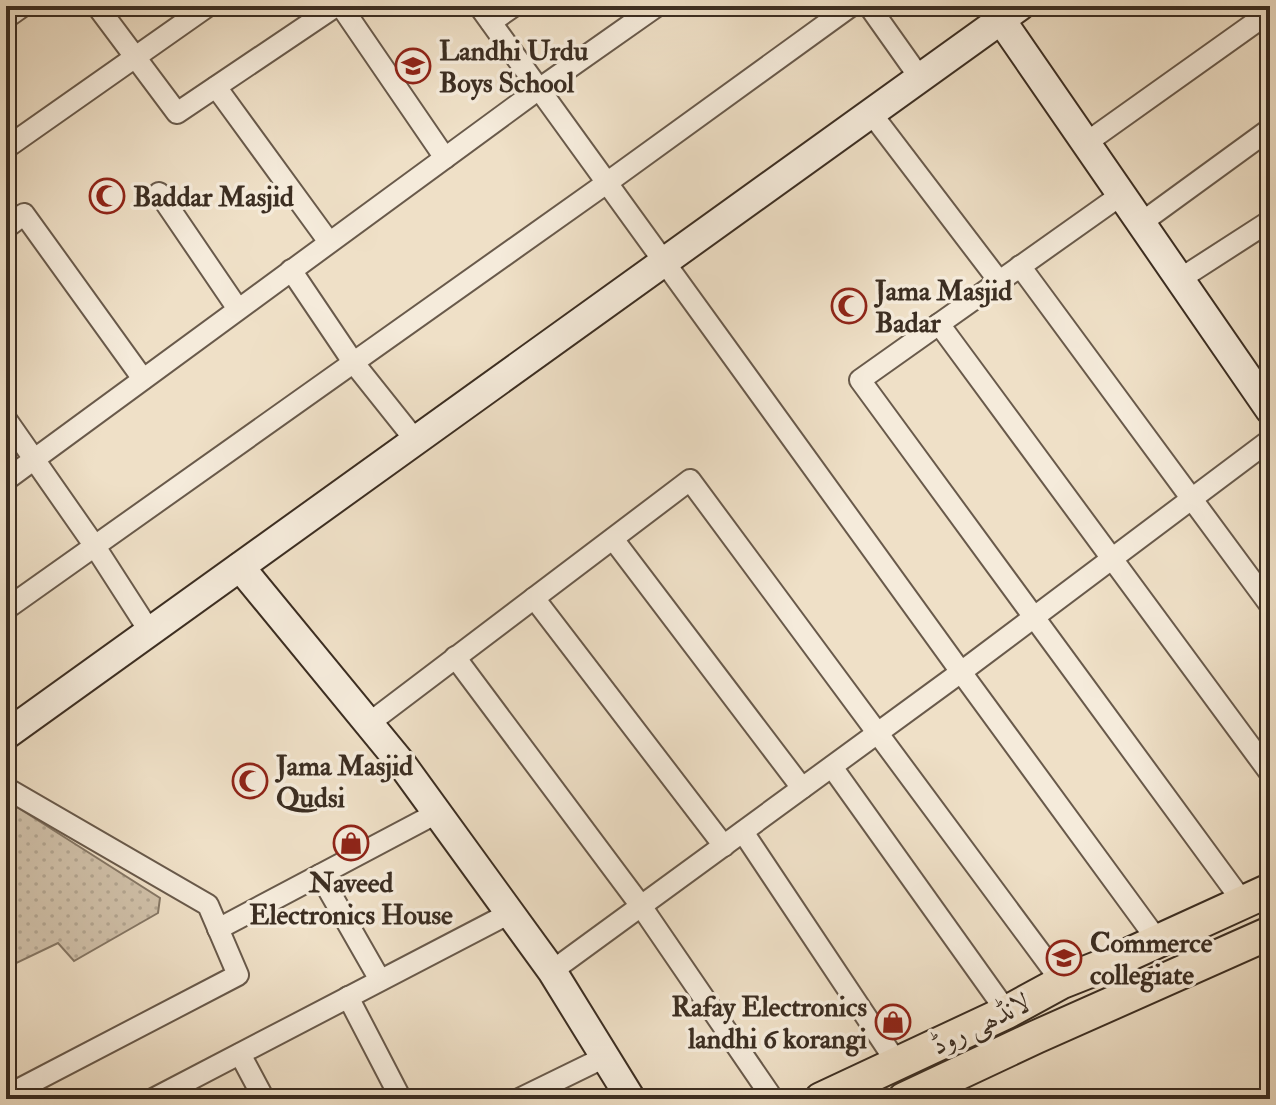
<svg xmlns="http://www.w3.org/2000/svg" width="1276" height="1105" font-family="'IM FELL Double Pica',Amiri,serif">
<defs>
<pattern id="grass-dots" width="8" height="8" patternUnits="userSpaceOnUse" patternTransform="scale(2)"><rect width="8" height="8" fill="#d1c2ab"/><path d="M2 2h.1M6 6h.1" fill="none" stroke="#b4a793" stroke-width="1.8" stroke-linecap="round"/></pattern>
</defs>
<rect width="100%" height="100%" fill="#efe0c7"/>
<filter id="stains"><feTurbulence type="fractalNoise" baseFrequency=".0025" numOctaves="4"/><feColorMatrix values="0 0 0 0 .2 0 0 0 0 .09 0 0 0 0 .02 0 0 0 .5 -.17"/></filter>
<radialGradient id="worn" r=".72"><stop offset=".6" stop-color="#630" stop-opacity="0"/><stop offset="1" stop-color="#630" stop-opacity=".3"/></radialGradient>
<polygon fill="url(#grass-dots)" stroke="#867866" stroke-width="2" points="6,800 160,898 158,913 74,961 58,943 6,968"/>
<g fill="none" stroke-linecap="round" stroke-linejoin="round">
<g stroke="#695a4b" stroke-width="24">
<g id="street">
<polyline points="97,6 177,113 336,6"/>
<polyline points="341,6 445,158"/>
<polyline points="479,6 961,672 1158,941"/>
<polyline points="869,6 920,78"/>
<polyline points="6,18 23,6"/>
<polyline points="491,22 514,6"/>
<polyline points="216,87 329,242"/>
<polyline points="871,113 999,281"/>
<polyline points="1086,143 1270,12"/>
<polyline points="6,148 208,6"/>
<polyline points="159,193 238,309"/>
<polyline points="1121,195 860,380 1243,902"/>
<polyline points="1141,223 1270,129"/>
<polyline points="6,228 24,214 143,379"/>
<polyline points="1020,266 1270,605"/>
<polyline points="291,270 353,362 416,441"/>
<polyline points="1180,279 1270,221"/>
<polyline points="939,324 1270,773"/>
<polyline points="6,419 94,545 150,632"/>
<polyline points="6,480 539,89 657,6"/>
<polyline points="613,539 802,788"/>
<polyline points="534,598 724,846"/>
<polyline points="6,609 608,182 851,6"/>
<polyline points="455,657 641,906 773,1099"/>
<polyline points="368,724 690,480 1062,982"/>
<polyline points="832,767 1007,1012"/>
<polyline points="6,788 208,905 238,975 6,1096"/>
<polyline points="743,832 897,1063"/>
<polyline points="320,875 380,980"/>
<polyline points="218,929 437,813"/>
<polyline points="552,971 961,672 1270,440"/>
<polyline points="348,997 401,1099"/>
<polyline points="240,1054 264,1099"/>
<polyline points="153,1099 510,913"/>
<polyline points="519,1099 605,1057"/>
</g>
</g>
<g stroke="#3c2e22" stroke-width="32">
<g id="secondary">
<polyline points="1001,20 1270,410"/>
<polyline points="240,567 401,763 552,971 631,1099"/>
<polyline points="6,735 1020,6"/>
</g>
</g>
<g stroke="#3c2e22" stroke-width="36">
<g id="primary">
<polyline points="821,1099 1007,1012 1062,982 1110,963 1270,890"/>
<polyline points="904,1099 1036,1037 1270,933"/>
</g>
</g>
<use href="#street" stroke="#f5ebdb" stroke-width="20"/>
<use href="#secondary" stroke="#f5ebdb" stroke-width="28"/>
<use href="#primary" stroke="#efe0c7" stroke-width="32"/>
</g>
<defs>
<g id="school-ring" transform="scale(1.8)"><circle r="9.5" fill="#f5ebdb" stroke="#8f2418" stroke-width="1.5"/><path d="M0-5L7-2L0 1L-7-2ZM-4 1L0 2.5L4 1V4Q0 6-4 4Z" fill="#8f2418"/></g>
<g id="mosque-ring" transform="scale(1.8)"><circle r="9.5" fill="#f5ebdb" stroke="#8f2418" stroke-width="1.5"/><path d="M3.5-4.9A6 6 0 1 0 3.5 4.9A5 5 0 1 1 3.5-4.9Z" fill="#8f2418"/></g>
<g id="shop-ring" transform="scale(1.8)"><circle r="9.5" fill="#f5ebdb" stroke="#8f2418" stroke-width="1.5"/><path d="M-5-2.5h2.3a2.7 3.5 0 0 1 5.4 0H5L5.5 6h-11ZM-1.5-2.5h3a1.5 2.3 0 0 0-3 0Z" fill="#8f2418"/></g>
<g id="university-ring" transform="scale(1.8)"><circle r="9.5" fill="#f5ebdb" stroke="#8f2418" stroke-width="1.5"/><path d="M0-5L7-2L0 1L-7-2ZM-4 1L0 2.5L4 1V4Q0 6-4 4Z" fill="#8f2418"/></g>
</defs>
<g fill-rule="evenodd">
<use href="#school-ring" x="413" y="66"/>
<use href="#mosque-ring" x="107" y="196"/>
<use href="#mosque-ring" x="849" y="306"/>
<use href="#mosque-ring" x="250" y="781"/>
<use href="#shop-ring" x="351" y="843"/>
<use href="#university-ring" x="1064" y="958"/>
<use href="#shop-ring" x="893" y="1022"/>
</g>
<g text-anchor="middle" stroke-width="7" stroke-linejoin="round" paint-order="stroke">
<g font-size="28" font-weight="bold" fill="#3c2e22" stroke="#f5ebdb" text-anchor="start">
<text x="439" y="60">Landhi Urdu<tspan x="439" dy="32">Boys School</tspan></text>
<text x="133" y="206">Baddar Masjid</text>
<text x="875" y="300">Jama Masjid<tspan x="875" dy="32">Badar</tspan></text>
<text x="276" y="775">Jama Masjid<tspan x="276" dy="32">Qudsi</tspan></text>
<text x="351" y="892" text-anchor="middle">Naveed<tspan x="351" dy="32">Electronics House</tspan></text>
<text x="1090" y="952">Commerce<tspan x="1090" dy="32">collegiate</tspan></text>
<text x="867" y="1016" text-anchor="end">Rafay Electronics<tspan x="867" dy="32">landhi 6 korangi</tspan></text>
</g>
<g font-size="28" fill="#3c2e22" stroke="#f5ebdb">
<text transform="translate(980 1023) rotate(-26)" y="10">لانڈھی روڈ</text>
</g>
</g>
<rect width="1276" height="1105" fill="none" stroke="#efe0c7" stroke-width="32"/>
<rect x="8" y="8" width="1260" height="1089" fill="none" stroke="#3c2e22" stroke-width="4"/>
<rect x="16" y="16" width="1244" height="1073" fill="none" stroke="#3c2e22" stroke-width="2"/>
<rect width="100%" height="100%" filter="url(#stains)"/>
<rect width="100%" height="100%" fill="url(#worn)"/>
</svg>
